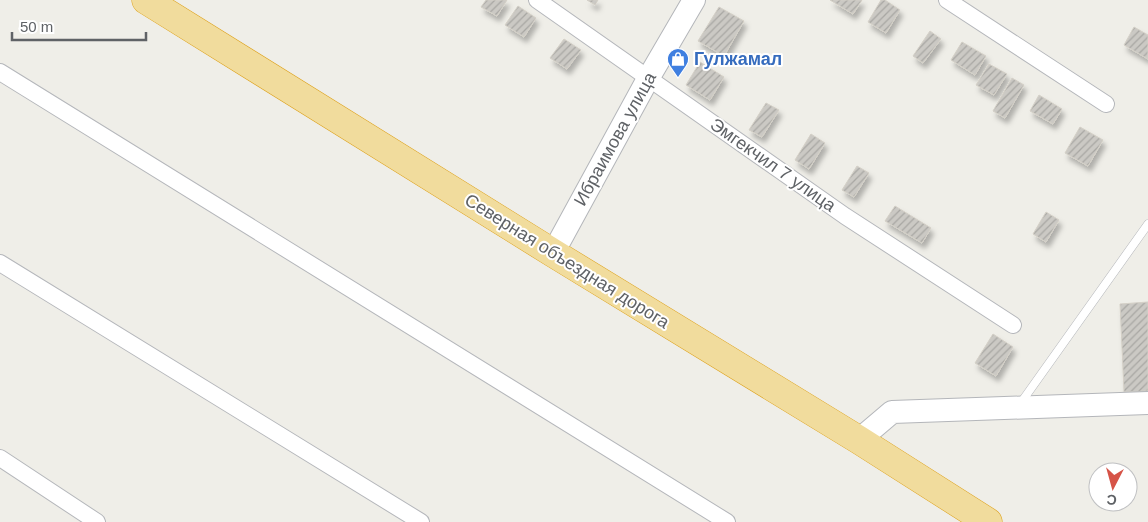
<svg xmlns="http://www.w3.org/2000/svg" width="1148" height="522" font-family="Helvetica,sans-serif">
<defs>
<pattern id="building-hatch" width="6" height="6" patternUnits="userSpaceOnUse" patternTransform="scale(1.25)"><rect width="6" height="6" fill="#cbc9c4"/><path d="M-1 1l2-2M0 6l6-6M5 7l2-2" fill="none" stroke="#a8a7a3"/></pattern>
<filter id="shadow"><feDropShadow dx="3" dy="5.5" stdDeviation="2.5" flood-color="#0004"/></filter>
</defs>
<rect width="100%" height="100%" fill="#efeee8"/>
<g fill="url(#building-hatch)" stroke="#d4d0c7" filter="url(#shadow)">
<polygon points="486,0 507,0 497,16 481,7"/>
<polygon points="587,0 598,0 595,5"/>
<polygon points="830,0 862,0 853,14"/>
<polygon points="881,0 885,0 900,10 886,33 868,22"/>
<polygon points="518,6 536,18 524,37 505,25"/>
<polygon points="719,7 744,21 724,56 698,41"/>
<polygon points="1134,27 1148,35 1148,59 1124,45"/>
<polygon points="930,31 941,39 923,63 913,56"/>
<polygon points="564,39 581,50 567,69 550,58"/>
<polygon points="962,42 986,56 975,75 951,60"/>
<polygon points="700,62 724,77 710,100 686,85"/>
<polygon points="989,64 1007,74 994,95 976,85"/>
<polygon points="1012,78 1024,85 1005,118 993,111"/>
<polygon points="1039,95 1062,109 1053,124 1030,111"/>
<polygon points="766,103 779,110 762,137 749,130"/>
<polygon points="1080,127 1103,140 1088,166 1065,153"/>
<polygon points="811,134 825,143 809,169 795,160"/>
<polygon points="857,166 869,173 854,197 842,190"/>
<polygon points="895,206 931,228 922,243 885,221"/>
<polygon points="1046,212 1059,220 1046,242 1033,234"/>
<polygon points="1148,302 1148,391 1124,392 1120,304"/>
<polygon points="993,334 1013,347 996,376 975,363"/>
</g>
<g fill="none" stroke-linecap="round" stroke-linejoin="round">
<g stroke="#b5b7bb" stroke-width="9">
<polyline id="lane" points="1020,404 1148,224"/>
</g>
<g stroke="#b5b7bb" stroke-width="18">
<g id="street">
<polyline points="537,0 845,216 1013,325"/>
<polyline points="947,0 1106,104"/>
<polyline points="0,72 727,522"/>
<polyline points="0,263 421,522"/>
<polyline points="0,458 97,522"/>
</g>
</g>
<g stroke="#b4b6ba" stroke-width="24">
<g id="secondary">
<polyline points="553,253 649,77 694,0"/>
<polyline points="859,440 892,412 1148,403"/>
</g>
</g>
<g stroke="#dda11b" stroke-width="29">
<polyline id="highway" points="146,0 553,253 859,440 988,522"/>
</g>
<use href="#lane" stroke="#fff" stroke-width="8"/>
<use href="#street" stroke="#fff" stroke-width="16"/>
<use href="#secondary" stroke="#fff" stroke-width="22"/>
<use href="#highway" stroke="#f1dc9d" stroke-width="28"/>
</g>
<defs>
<g id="shop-pin" transform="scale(1.125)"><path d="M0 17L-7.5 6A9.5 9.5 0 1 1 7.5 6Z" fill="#3f7fe0" stroke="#fff"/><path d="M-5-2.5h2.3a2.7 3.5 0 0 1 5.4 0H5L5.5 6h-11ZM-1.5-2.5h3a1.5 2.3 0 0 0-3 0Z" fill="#fff"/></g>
</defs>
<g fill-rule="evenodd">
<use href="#shop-pin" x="678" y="59"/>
</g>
<g text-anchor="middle" stroke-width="4" stroke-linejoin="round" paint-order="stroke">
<g font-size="18" font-weight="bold" fill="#366cbe" stroke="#fff" text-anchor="start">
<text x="694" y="65">Гулжамал</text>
</g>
<g font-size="18" fill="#5f6266" stroke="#fff">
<text transform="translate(615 139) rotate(-61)" y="6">Ибраимова улица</text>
<text transform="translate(773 165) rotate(35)" y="6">Эмгекчил 7 улица</text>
<text transform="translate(567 261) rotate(32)" y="6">Северная объездная дорога</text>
</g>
</g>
<g transform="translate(1113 487) rotate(186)"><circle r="24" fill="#ffffff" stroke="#bfc0c2"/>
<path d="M0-4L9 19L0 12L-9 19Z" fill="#d65347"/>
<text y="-8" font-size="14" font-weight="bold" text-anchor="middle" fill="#5f6266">С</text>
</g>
<path d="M12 32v8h134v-8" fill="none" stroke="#5f6266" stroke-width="2.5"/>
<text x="20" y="32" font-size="15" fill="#5f6266" stroke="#ffffff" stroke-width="4" paint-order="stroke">50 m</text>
</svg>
